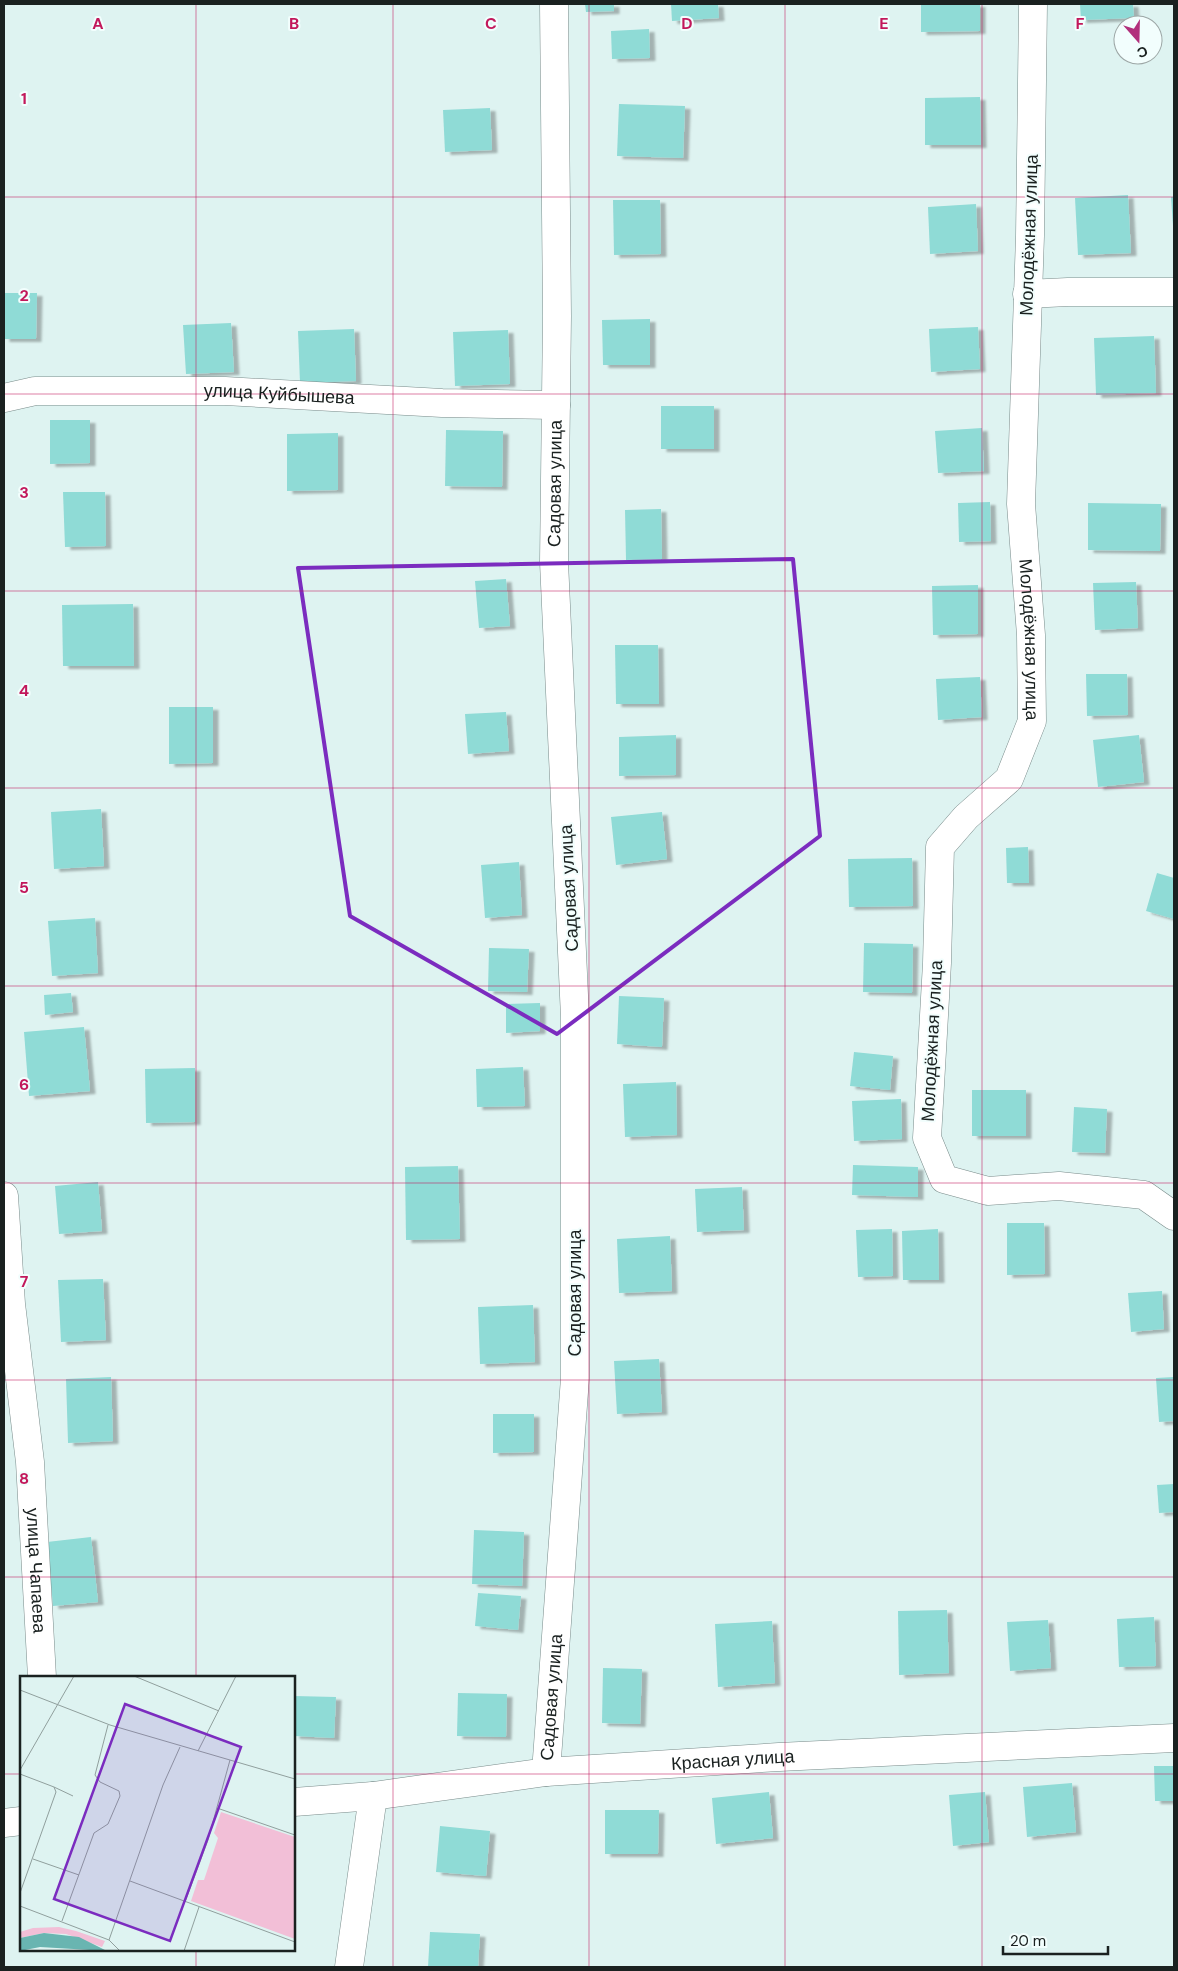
<svg xmlns="http://www.w3.org/2000/svg" width="1178" height="1971" font-family="'DM Sans',sans-serif">
<defs>
<filter id="shadow"><feDropShadow dx="5.5" dy="3" stdDeviation="1" flood-color="#0004"/></filter>
</defs>
<rect width="100%" height="100%" fill="#def3f1"/>
<g fill="#8fdbd6" filter="url(#shadow)">
<polygon points="585,4 614,4 614,11 586,12"/>
<polygon points="671,4 718,4 719,18 672,21"/>
<polygon points="921,4 980,4 980,31 921,32"/>
<polygon points="1080,4 1133,4 1134,18 1081,20"/>
<polygon points="649,29 650,58 612,59 611,31"/>
<polygon points="980,97 981,145 925,145 925,98"/>
<polygon points="619,104 685,106 683,158 617,156"/>
<polygon points="490,108 492,150 445,152 443,110"/>
<polygon points="1128,195 1131,253 1078,255 1075,198"/>
<polygon points="1171,197 1174,197 1174,226 1173,226"/>
<polygon points="613,200 660,200 661,254 614,255"/>
<polygon points="976,204 978,251 930,254 928,207"/>
<polygon points="4,293 37,293 36,339 4,339"/>
<polygon points="650,319 650,365 603,365 602,320"/>
<polygon points="231,323 234,372 186,374 183,325"/>
<polygon points="978,327 980,369 931,372 929,329"/>
<polygon points="354,329 356,381 300,383 298,331"/>
<polygon points="508,330 510,384 455,386 453,332"/>
<polygon points="1154,336 1156,393 1096,395 1094,338"/>
<rect x="661" y="406" width="53" height="43"/>
<polygon points="50,420 90,420 90,463 50,464"/>
<polygon points="982,428 984,471 938,473 935,431"/>
<polygon points="446,430 503,431 502,487 445,486"/>
<polygon points="338,433 338,490 287,491 287,434"/>
<polygon points="63,492 105,492 106,546 65,547"/>
<polygon points="990,502 991,541 959,542 958,503"/>
<polygon points="1088,503 1161,504 1160,551 1088,550"/>
<polygon points="661,509 662,559 626,560 625,510"/>
<polygon points="506,579 510,626 479,628 475,581"/>
<polygon points="1136,582 1138,628 1095,630 1093,583"/>
<polygon points="978,585 978,634 933,635 932,586"/>
<polygon points="133,604 134,666 63,666 62,605"/>
<polygon points="615,645 658,645 659,704 616,704"/>
<polygon points="1086,674 1127,674 1128,715 1087,716"/>
<polygon points="980,677 982,717 938,720 936,679"/>
<polygon points="169,707 213,707 213,763 169,764"/>
<polygon points="506,712 509,751 468,754 465,714"/>
<polygon points="676,735 676,775 619,776 619,737"/>
<polygon points="1139,735 1144,782 1098,787 1093,740"/>
<polygon points="101,809 104,866 54,869 51,812"/>
<polygon points="662,812 667,859 616,865 611,817"/>
<polygon points="1028,847 1029,883 1007,883 1006,848"/>
<polygon points="912,858 913,906 849,907 848,859"/>
<polygon points="519,862 522,915 485,918 481,865"/>
<polygon points="1157,873 1174,878 1174,919 1146,911"/>
<polygon points="95,918 98,973 52,976 48,921"/>
<polygon points="864,943 913,944 912,993 863,992"/>
<polygon points="489,948 529,949 527,992 488,991"/>
<polygon points="71,993 73,1012 45,1015 44,995"/>
<polygon points="619,996 664,998 662,1047 617,1044"/>
<polygon points="540,1003 540,1031 506,1033 506,1004"/>
<polygon points="84,1027 90,1091 29,1096 24,1032"/>
<polygon points="854,1052 893,1056 890,1090 850,1086"/>
<polygon points="523,1067 525,1106 477,1107 476,1069"/>
<polygon points="195,1068 195,1122 146,1123 145,1069"/>
<polygon points="676,1082 677,1135 625,1137 623,1084"/>
<rect x="972" y="1090" width="54" height="46"/>
<polygon points="901,1099 902,1139 854,1141 852,1101"/>
<polygon points="1074,1107 1107,1109 1105,1153 1072,1152"/>
<polygon points="853,1165 918,1167 918,1197 852,1195"/>
<polygon points="458,1166 460,1239 406,1240 405,1167"/>
<polygon points="98,1182 102,1231 59,1234 55,1186"/>
<polygon points="742,1187 744,1230 697,1232 695,1189"/>
<polygon points="1007,1223 1044,1223 1045,1274 1007,1275"/>
<polygon points="892,1229 893,1276 858,1277 856,1230"/>
<polygon points="938,1229 939,1280 903,1280 902,1231"/>
<polygon points="670,1236 672,1291 619,1293 617,1239"/>
<polygon points="103,1279 106,1340 61,1342 58,1280"/>
<polygon points="1162,1291 1164,1329 1131,1332 1128,1293"/>
<polygon points="533,1305 535,1362 480,1364 478,1307"/>
<polygon points="659,1359 662,1412 617,1414 614,1361"/>
<polygon points="111,1377 113,1441 68,1443 66,1379"/>
<polygon points="1174,1377 1174,1421 1159,1422 1156,1378"/>
<polygon points="493,1414 534,1414 534,1452 493,1453"/>
<polygon points="1174,1484 1174,1512 1159,1513 1157,1485"/>
<polygon points="474,1530 524,1532 522,1586 472,1584"/>
<polygon points="91,1537 98,1602 53,1606 47,1542"/>
<polygon points="478,1593 521,1596 518,1630 475,1626"/>
<polygon points="947,1610 949,1673 899,1675 898,1611"/>
<polygon points="1154,1617 1156,1666 1119,1667 1117,1619"/>
<polygon points="1048,1620 1051,1668 1010,1671 1007,1622"/>
<polygon points="772,1621 775,1683 718,1687 715,1624"/>
<polygon points="603,1668 642,1669 640,1724 602,1723"/>
<polygon points="458,1693 507,1694 506,1737 457,1736"/>
<polygon points="294,1696 336,1697 334,1738 294,1736"/>
<polygon points="1154,1766 1174,1766 1174,1801 1155,1801"/>
<polygon points="1072,1783 1076,1832 1027,1837 1023,1787"/>
<polygon points="769,1792 773,1838 716,1844 712,1798"/>
<polygon points="985,1792 989,1842 953,1846 949,1795"/>
<polygon points="605,1810 659,1810 658,1854 605,1854"/>
<polygon points="440,1826 490,1831 486,1876 436,1872"/>
<polygon points="430,1932 480,1934 478,1967 428,1967"/>
</g>
<g fill="none" stroke-linecap="round" stroke-linejoin="round">
<g stroke="#798b8a" stroke-width="29">
<g id="minor">
<path id="s1" d="M1033,4L1030,236L1021,504L1031,635L1032,721L1009,779L966,817L940,847L937,963L927,1138L944,1179L988,1191L1059,1186L1144,1195L1174,1216"/>
<polyline points="1027,294 1068,292 1174,292"/>
<path id="s2" d="M4,398L35,391H225L442,403L556,405"/>
<path id="s3" d="M4,1196L11,1304L30,1462L42,1677"/>
<path id="s4" d="M546,1772L575,1378V1017L554,562L557,316L554,4"/>
<path id="s5" d="M294,1802L373,1796L546,1772L779,1757L1174,1738"/>
<polyline points="4,1823 21,1821"/>
<polyline points="349,1967 373,1796"/>
</g>
</g>
<use href="#minor" stroke="#fff" stroke-width="28"/>
</g>
<path fill="none" stroke="#7b2cbf" stroke-width="4" stroke-linejoin="round" d="M793,559L820,836L557,1034L350,916L298,568Z"/>
<path fill="none" stroke="#c2185b" stroke-width="1" stroke-opacity="0.55" d="M196,4V1677M393,4V1967M589,4V1967M785,4V1967M982,4V1967M4,197H1174M4,394H1174M4,591H1174M4,788H1174M4,986H1174M4,1183H1174M4,1380H1174M4,1577H1174M4,1774H21M294,1774H1174M196,1950V1967"/>
<g text-anchor="middle" stroke-width="4" stroke-linejoin="round" paint-order="stroke">
<g font-size="18" fill="#1a2120" stroke="#f2fefd">
<text transform="translate(1029 235) rotate(-88)" y="6">Молодёжная улица</text>
<text dy="6" stroke="none"><textPath href="#s2" startOffset="276">улица Куйбышева</textPath></text>
<text dy="6" stroke="none"><textPath href="#s4" startOffset="1290">Садовая улица</textPath></text>
<text dy="6" stroke="none"><textPath href="#s1" startOffset="636">Молодёжная улица</textPath></text>
<text transform="translate(569 888) rotate(-93)" y="6">Садовая улица</text>
<text transform="translate(932 1041) rotate(-87)" y="6">Молодёжная улица</text>
<text transform="translate(575 1293) rotate(-90)" y="6">Садовая улица</text>
<text dy="6" stroke="none"><textPath href="#s3" startOffset="376">улица Чапаева</textPath></text>
<text dy="6" stroke="none"><textPath href="#s4" startOffset="75">Садовая улица</textPath></text>
<text dy="6" stroke="none"><textPath href="#s5" startOffset="441">Красная улица</textPath></text>
</g>
</g>
<g transform="translate(20 1676)">
<rect width="275" height="275" fill="#def3f1"/>
<path d="M201,136L275,161V263L171,225L178,204H184L198,162L194,157ZM39,251L56,255L85,265L82,271L46,258L24,257L0,262V256L13,252Z" fill="#f2bfd7"/>
<path d="M24,257L59,261L87,275L20,271L0,275V262Z" fill="#69b5b1"/>
<path fill="none" stroke="#909f9d" stroke-width="1" d="M114,0L199,35M0,14L90,49L275,103M178,75L216,0M0,94L54,0M0,98L34,111L36,116L0,217M34,111L53,120M197,132L275,159M13,183L59,199M110,205L275,266M165,226L188,164L210,84M0,230L89,264L100,275M42,245L74,157L88,148L100,120L99,115L80,106L75,99L88,49M89,264L143,109L160,71M164,275L179,231"/>
<path fill="#7b2cbf" fill-opacity="0.15" stroke="#7b2cbf" stroke-width="2.5" d="M105,28L221,71L150,265L34,223Z"/>
<rect width="275" height="275" fill="none" stroke="#1a2120" stroke-width="2.5"/>
</g>
<g font-size="16" text-anchor="middle" font-weight="bold" fill="#c2185b" stroke="#f2fefd" stroke-width="4" stroke-linejoin="round" paint-order="stroke">
<text x="98" y="29">A</text>
<text x="294" y="29">B</text>
<text x="491" y="29">C</text>
<text x="687" y="29">D</text>
<text x="884" y="29">E</text>
<text x="1080" y="29">F</text>
<text x="24" y="104">1</text>
<text x="24" y="301">2</text>
<text x="24" y="498">3</text>
<text x="24" y="696">4</text>
<text x="24" y="893">5</text>
<text x="24" y="1090">6</text>
<text x="24" y="1287">7</text>
<text x="24" y="1484">8</text>
</g>
<rect width="1178" height="1971" fill="none" stroke="#1a2120" stroke-width="10"/>
<g transform="translate(1138 40) rotate(160)"><circle r="24" fill="#f2fefd" stroke="#9ca6a5"/>
<path d="M0-4L9 19L0 12L-9 19Z" fill="#b1307c"/>
<text y="-8" font-size="14" font-weight="bold" text-anchor="middle" fill="#1a2120">С</text>
</g>
<path d="M1003 1946v8h105v-8" fill="none" stroke="#1a2120" stroke-width="2.5"/>
<text x="1010" y="1946" font-size="15" fill="#1a2120" stroke="#f2fefd" stroke-width="4" paint-order="stroke">20 m</text>
</svg>
